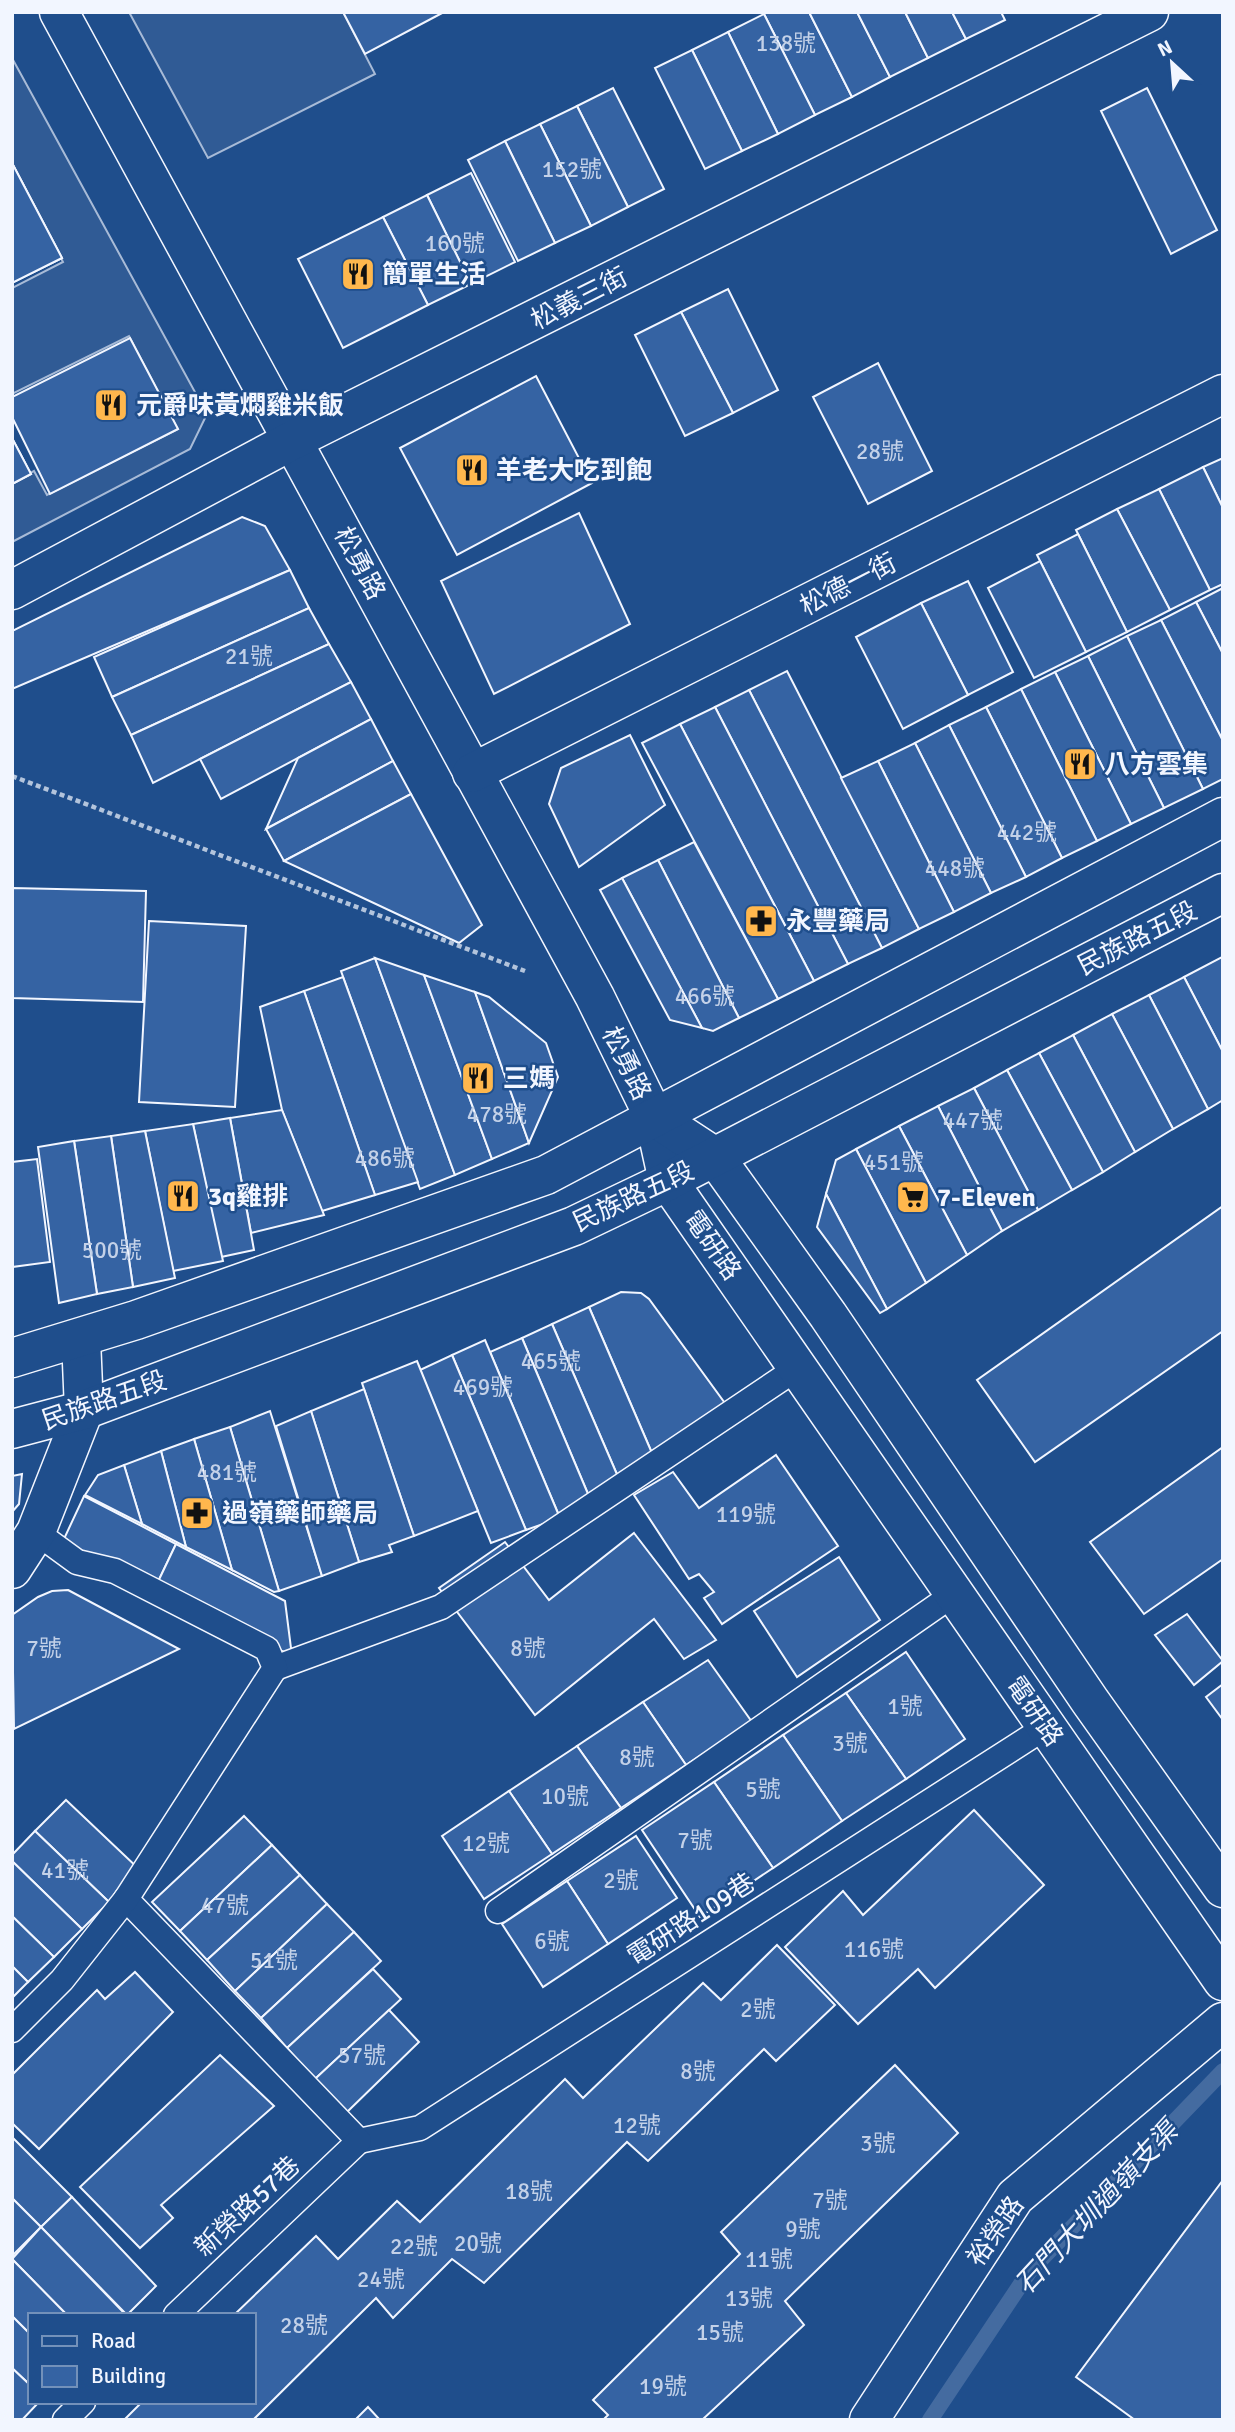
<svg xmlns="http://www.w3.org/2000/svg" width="1235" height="2432" font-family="Signika,'Noto Sans TC',sans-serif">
<rect width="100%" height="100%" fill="#1f4e8c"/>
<g fill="#305b95" stroke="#a8bbd7" stroke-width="2">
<polygon points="129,12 343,12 375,74 208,158"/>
<polygon points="12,58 207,414 190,449 12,542 12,484 34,471 47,495 178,429 129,336 12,394 12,288 63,262 12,163"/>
</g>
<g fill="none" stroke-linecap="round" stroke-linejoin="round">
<polyline stroke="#446ba0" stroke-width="16" points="930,2420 1029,2272 1223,2071"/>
</g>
<g fill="#3563a3" stroke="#f2f6ff" stroke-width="2">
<polygon points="343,12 444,12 365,54"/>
<polygon points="767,12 809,12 852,97 815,115 764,14"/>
<polygon points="809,12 857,12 890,77 852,97"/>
<polygon points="857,12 905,12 928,58 890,77"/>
<polygon points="905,12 952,12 966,39 928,58"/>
<polygon points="952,12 1001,12 1005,20 966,39"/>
<polygon points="764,14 815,115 778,134 728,32"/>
<polygon points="728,32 778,134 742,151 692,50"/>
<polygon points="692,50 742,151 705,169 655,68"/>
<polygon points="613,88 664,189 628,207 577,106"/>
<polygon points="1147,88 1217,230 1171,254 1101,111"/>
<polygon points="577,106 628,207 591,226 540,124"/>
<polygon points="540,124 591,226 555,243 505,141"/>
<polygon points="505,141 555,243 518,261 468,160"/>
<polygon points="12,163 62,258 12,283"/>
<polygon points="12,163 62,258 12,283"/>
<polygon points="471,173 515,262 471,284 427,195"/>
<polygon points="427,195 471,284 428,305 383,217"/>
<polygon points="383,217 428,305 343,348 298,259"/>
<polygon points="728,289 778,390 733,413 681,312"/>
<polygon points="681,312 733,413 685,436 635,335"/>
<polygon points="130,338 178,429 50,494 12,417 12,397"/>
<polygon points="878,363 932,471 868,504 813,397"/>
<polygon points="536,376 592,483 457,555 400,448"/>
<polygon points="12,438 31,474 12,484"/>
<polygon points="12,438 31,474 12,484"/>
<polygon points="1223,458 1223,508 1203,467"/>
<polygon points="1203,467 1223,508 1223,584 1210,590 1159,489"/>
<polygon points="1159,489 1210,590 1170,610 1117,509"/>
<polygon points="1117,509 1170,610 1127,632 1076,530"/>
<polygon points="579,513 630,624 494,694 441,581"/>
<polygon points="242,517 265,526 290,570 12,689 12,631"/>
<polygon points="1078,534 1127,632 1086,652 1037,555"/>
<polygon points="1040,561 1086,652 1034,678 988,588"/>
<polygon points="290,570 309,608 112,697 94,657"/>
<polygon points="968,581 1013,672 968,695 921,603"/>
<polygon points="1223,588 1223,654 1196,602"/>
<polygon points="1196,602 1223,654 1223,741 1161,620"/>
<polygon points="921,603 968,695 903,729 856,637"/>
<polygon points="309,608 329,644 131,735 112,697"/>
<polygon points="1161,620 1223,741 1223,779 1203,789 1127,636"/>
<polygon points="1127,636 1203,789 1164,808 1088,656"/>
<polygon points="329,644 351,682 153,783 131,735"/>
<polygon points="1088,656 1164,808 1131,824 1055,672"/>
<polygon points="787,671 919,929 882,948 749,690"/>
<polygon points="1055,672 1131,824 1097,841 1021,689"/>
<polygon points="351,682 371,719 221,799 200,759"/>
<polygon points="1021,689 1097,841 1062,858 986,707"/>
<polygon points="749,690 882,948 848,964 715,707"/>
<polygon points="715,707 848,964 814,981 680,724"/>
<polygon points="986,707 1062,858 1026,877 949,725"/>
<polygon points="371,719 393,761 266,829 298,758"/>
<polygon points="680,724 814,981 778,999 642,743"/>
<polygon points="949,725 1026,877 991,893 915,743"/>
<polygon points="630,735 665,805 579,867 549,804 561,768"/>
<polygon points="915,743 991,893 954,912 878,761"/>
<polygon points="393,761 411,794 284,861 266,829"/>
<polygon points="878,761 954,912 919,929 841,778"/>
<polygon points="411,794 482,925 459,943 284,861"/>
<polygon points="694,842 778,999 739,1018 658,860"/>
<polygon points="658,860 739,1018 713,1031 702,1028 622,878"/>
<polygon points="622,878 702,1028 670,1020 600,890"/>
<polygon points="12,888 146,891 143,1002 12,998"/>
<polygon points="149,921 246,926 235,1107 139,1102"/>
<polygon points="1222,957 1223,959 1223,1052 1184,977"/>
<polygon points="375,958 455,1175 420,1189 341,971"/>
<polygon points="375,958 424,975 492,1159 455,1175"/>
<polygon points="424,975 475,992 529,1143 492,1159"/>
<polygon points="343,977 418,1182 375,1195 304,991"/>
<polygon points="1184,977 1223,1052 1223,1100 1208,1109 1149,995"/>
<polygon points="304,991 375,1195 322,1211 282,1110 260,1007"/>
<polygon points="475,992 489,997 546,1043 558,1077 529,1143"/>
<polygon points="1149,995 1208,1109 1173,1129 1112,1014"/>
<polygon points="1112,1014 1173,1129 1135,1152 1073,1035"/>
<polygon points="1073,1035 1135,1152 1103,1172 1039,1053"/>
<polygon points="1039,1053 1103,1172 1072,1190 1007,1070"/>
<polygon points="1007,1070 1072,1190 1038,1210 974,1088"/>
<polygon points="974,1088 1038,1210 1002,1231 938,1106"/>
<polygon points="938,1106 1002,1231 967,1255 899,1126"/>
<polygon points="282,1110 324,1215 251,1233 230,1118"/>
<polygon points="230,1118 254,1250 221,1257 193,1124"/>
<polygon points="193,1124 223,1261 173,1271 145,1131"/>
<polygon points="899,1126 967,1255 926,1283 856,1149"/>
<polygon points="145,1131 175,1278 133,1287 111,1136"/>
<polygon points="111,1136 133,1287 97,1294 74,1141"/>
<polygon points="74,1141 97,1294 59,1303 38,1147"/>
<polygon points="856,1149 926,1283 887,1309 826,1194 836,1160"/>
<polygon points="37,1159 50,1262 12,1267 12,1162"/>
<polygon points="826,1194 887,1309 880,1313 817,1227"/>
<polygon points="1223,1206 1223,1331 1035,1462 977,1380"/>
<polygon points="621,1292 641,1293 649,1299 735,1417 658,1467 589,1307"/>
<polygon points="589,1307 658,1467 622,1486 552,1324"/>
<polygon points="552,1324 622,1486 591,1501 522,1338"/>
<polygon points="522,1338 591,1501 560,1518 490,1352"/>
<polygon points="485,1340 560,1518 526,1530 452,1355"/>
<polygon points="452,1355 526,1530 491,1543 420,1370"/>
<polygon points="417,1361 478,1511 414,1536 362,1383"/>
<polygon points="364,1389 414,1536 389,1545 392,1552 359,1562 311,1411"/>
<polygon points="270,1411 322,1576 279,1591 230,1427"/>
<polygon points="311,1411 359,1562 322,1576 276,1426"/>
<polygon points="230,1427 279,1591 274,1592 232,1570 194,1439"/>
<polygon points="194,1439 232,1570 186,1547 161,1451"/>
<polygon points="1223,1447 1223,1559 1144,1614 1090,1542"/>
<polygon points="161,1451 186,1547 142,1524 124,1465"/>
<polygon points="776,1455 838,1546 722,1624 704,1598 714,1592 699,1574 689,1579 634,1495 673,1472 699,1508"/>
<polygon points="124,1465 142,1524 85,1495 98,1475"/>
<polygon points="22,1474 19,1504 12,1512 12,1476"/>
<polygon points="84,1496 176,1544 155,1588 63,1541"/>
<polygon points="634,1533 716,1640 684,1659 654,1619 535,1715 439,1588 505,1542 549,1600"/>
<polygon points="176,1544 285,1601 292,1656 155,1588"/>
<polygon points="839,1557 880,1620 797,1677 754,1611"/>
<polygon points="68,1590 179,1649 14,1729 12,1615 38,1597 52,1591"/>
<polygon points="1187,1614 1223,1661 1194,1685 1155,1635"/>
<polygon points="906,1652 965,1739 906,1779 846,1693"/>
<polygon points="708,1660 752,1722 686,1765 643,1702"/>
<polygon points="1223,1684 1223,1720 1206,1697"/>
<polygon points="846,1693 906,1779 842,1821 783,1735"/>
<polygon points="643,1702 686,1765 621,1808 577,1746"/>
<polygon points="783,1735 842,1821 773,1868 714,1782"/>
<polygon points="577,1746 621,1808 552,1854 509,1791"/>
<polygon points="714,1782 773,1868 700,1917 642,1830"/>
<polygon points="509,1791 552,1854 484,1899 442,1836"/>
<polygon points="66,1800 141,1871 109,1902 35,1831"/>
<polygon points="974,1810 1044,1885 935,1988 918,1969 858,2024 785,1947 843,1891 863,1915"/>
<polygon points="244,1816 272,1845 180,1931 152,1902"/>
<polygon points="35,1831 109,1902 82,1929 12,1861 12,1855"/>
<polygon points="636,1836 677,1898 608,1944 567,1881"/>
<polygon points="272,1845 300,1875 207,1960 180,1931"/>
<polygon points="12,1861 82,1929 54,1957 12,1916"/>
<polygon points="300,1875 327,1904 235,1991 207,1960"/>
<polygon points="567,1881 608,1944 543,1987 502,1924"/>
<polygon points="327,1904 354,1932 261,2018 235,1991"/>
<polygon points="12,1916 54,1957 28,1982 12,1966"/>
<polygon points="354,1932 381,1961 287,2048 261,2018"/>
<polygon points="777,1945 835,2005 776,2061 764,2049 648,2161 627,2142 484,2283 452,2259 393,2318 376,2298 253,2420 124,2420 142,2402 254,2402 254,2315 234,2315 316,2236 338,2259 397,2201 420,2222 565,2079 583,2098 703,1983 721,2000"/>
<polygon points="12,1966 28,1982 12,1998"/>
<polygon points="373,1969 401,1999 315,2079 287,2048"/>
<polygon points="135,1972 173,2012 39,2149 12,2123 12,2075 97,1990 105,1999"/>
<polygon points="389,2010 419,2042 346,2113 315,2079"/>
<polygon points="220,2055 274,2106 161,2205 173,2218 140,2248 80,2187"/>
<polygon points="895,2065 958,2133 785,2301 804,2325 702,2420 603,2420 608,2415 593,2400 740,2254 721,2232"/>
<polygon points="12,2137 72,2197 41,2227 12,2198"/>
<polygon points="1223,2180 1223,2420 1135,2420 1076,2377"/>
<polygon points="72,2197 156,2286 127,2315 41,2227"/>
<polygon points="12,2198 41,2227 12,2256"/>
<polygon points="41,2227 126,2315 67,2315 12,2259"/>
<polygon points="12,2259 67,2315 30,2315 30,2334 12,2316"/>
<polygon points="12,2316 30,2334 30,2385 12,2368"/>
<polygon points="12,2368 30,2385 30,2402 39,2402 22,2420 12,2420"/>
<polygon points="368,2407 380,2420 355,2420"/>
</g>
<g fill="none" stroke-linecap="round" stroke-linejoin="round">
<g stroke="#f2f6ff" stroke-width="27">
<g id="service">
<polyline points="275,1668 441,1607 799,1367"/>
<polyline points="126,1899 359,2141"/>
<polyline points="498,1911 954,1594"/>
<polyline points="12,2030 62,1980 126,1899 275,1668 267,1649 115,1571 77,1562 36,1532"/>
<polyline points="359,2141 420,2128 1046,1727"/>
<polyline points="176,2315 359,2141"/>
<polyline points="65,2420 83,2402"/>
</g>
</g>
<g stroke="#f2f6ff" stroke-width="41">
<g id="minor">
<polyline points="59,12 595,997 654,1117"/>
<polyline points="12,590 293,440 1149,12"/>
<polyline points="472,773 1223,394"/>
<polyline points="869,2420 1015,2197 1223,2022"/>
</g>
</g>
<g stroke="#f2f6ff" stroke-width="41">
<g id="tertiary">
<polyline points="654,1117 668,1181 1223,1981"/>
<polyline points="654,1117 715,1157 828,1315 1090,1701 1223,1888"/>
<polyline points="12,1569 36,1532 84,1410 81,1339"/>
</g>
</g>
<g stroke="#f2f6ff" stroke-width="41">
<g id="secondary">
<polyline points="12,1358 136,1320 546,1175 1223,817"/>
<polyline points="12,1429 84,1410 574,1226 668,1181 1223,893"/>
</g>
</g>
<polyline stroke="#b3c4dc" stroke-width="4.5" stroke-dasharray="5 3.5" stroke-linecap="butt" points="12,776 525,971"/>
<use href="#service" stroke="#1f4e8c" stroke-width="24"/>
<use href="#minor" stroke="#1f4e8c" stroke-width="38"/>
<use href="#tertiary" stroke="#1f4e8c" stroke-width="38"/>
<use href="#secondary" stroke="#1f4e8c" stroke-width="38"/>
</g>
<defs>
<g id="restaurant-square" transform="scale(1.75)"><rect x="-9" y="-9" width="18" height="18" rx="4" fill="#ffb74d" stroke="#1f4e8c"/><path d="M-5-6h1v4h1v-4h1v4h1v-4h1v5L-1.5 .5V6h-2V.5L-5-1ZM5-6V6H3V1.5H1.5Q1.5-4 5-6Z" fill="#111"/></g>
<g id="pharmacy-square" transform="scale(1.75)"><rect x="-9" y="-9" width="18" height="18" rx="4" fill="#ffb74d" stroke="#1f4e8c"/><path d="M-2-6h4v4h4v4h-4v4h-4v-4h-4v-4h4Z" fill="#111"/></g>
<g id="supermarket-square" transform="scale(1.75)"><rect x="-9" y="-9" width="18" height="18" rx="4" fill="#ffb74d" stroke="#1f4e8c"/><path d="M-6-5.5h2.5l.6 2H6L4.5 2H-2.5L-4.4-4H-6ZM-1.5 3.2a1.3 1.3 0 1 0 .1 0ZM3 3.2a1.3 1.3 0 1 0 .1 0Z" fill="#111"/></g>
</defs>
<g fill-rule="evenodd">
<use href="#restaurant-square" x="358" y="274"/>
<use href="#restaurant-square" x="111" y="405"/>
<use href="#restaurant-square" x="472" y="470"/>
<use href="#restaurant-square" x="1080" y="764"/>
<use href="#pharmacy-square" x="761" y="921"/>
<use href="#restaurant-square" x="478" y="1078"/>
<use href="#restaurant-square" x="183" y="1196"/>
<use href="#supermarket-square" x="913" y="1197"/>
<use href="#pharmacy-square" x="197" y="1513"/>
</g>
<g text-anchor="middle" stroke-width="5" stroke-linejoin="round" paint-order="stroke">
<g font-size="23" fill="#c3d1e8">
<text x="786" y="51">138號</text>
<text x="572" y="177">152號</text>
<text x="455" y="251">160號</text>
<text x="880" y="459">28號</text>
<text x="249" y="664">21號</text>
<text x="1027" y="840">442號</text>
<text x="955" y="876">448號</text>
<text x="705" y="1004">466號</text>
<text x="497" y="1122">478號</text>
<text x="973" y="1128">447號</text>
<text x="385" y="1166">486號</text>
<text x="894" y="1170">451號</text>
<text x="112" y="1258">500號</text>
<text x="551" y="1369">465號</text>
<text x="483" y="1395">469號</text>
<text x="227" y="1480">481號</text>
<text x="746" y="1522">119號</text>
<text x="44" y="1656">7號</text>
<text x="528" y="1656">8號</text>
<text x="905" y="1714">1號</text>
<text x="850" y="1751">3號</text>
<text x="637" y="1765">8號</text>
<text x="763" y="1797">5號</text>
<text x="565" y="1804">10號</text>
<text x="695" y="1848">7號</text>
<text x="486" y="1851">12號</text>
<text x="65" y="1878">41號</text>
<text x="621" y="1888">2號</text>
<text x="225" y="1913">47號</text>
<text x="552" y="1949">6號</text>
<text x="874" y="1957">116號</text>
<text x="274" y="1968">51號</text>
<text x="758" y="2017">2號</text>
<text x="362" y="2063">57號</text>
<text x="698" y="2079">8號</text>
<text x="637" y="2133">12號</text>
<text x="878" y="2151">3號</text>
<text x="529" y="2199">18號</text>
<text x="830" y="2208">7號</text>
<text x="803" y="2237">9號</text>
<text x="478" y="2251">20號</text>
<text x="414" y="2254">22號</text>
<text x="769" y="2267">11號</text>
<text x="381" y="2287">24號</text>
<text x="749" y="2306">13號</text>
<text x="304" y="2333">28號</text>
<text x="720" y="2340">15號</text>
<text x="663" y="2394">19號</text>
</g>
<g font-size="26" font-weight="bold" fill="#f2f6ff" stroke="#1f4e8c" text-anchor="start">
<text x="382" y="283">簡單生活</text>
<text x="136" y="414">元爵味黃燜雞米飯</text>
<text x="496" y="479">羊老大吃到飽</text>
<text x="1104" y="773">八方雲集</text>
<text x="786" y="930">永豐藥局</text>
<text x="503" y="1087">三媽</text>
<text x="208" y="1205">3q雞排</text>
<text x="937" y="1206">7-Eleven</text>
<text x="222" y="1522">過嶺藥師藥局</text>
</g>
<g font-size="26" fill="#f2f6ff" stroke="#1f4e8c">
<text transform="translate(579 298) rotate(-27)" y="9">松義三街</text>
<text transform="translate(360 563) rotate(62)" y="9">松勇路</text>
<text transform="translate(848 584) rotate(-27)" y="9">松德一街</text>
<text transform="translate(1137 938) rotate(-27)" y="9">民族路五段</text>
<text transform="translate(627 1063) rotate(64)" y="9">松勇路</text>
<text transform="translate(633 1196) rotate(-25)" y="9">民族路五段</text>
<text transform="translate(713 1245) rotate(55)" y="9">電研路</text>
<text transform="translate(104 1400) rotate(-19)" y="9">民族路五段</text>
<text transform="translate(1035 1711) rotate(55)" y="9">電研路</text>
<text transform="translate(691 1919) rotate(-33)" y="9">電研路109巷</text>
<text transform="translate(247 2206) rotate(-43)" y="9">新榮路57巷</text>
<text transform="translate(995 2231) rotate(-55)" y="9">裕榮路</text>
</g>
<g font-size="28" font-style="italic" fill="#f2f6ff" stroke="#1f4e8c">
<text transform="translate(1096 2207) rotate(-47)" y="10">石門大圳過嶺支渠</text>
</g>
</g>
<rect width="1235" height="2432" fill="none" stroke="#f2f6ff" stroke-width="28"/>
<rect x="28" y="2313" width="228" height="91" fill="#1f4e8c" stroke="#7391ba" stroke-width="2"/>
<rect x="42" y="2336" width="35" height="10" fill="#1f4e8c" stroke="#7391ba" stroke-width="2"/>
<text x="91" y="2348" font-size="21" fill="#f2f6ff">Road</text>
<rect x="42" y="2366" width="35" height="21" fill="#3563a3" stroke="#7391ba" stroke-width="2"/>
<text x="91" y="2383" font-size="21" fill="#f2f6ff">Building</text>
<g transform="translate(1172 63) rotate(334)" stroke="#1f4e8c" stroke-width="5" paint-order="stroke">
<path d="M0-5L12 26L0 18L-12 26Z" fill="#f2f6ff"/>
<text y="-10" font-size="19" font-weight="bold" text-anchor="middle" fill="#f2f6ff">N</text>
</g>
</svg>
